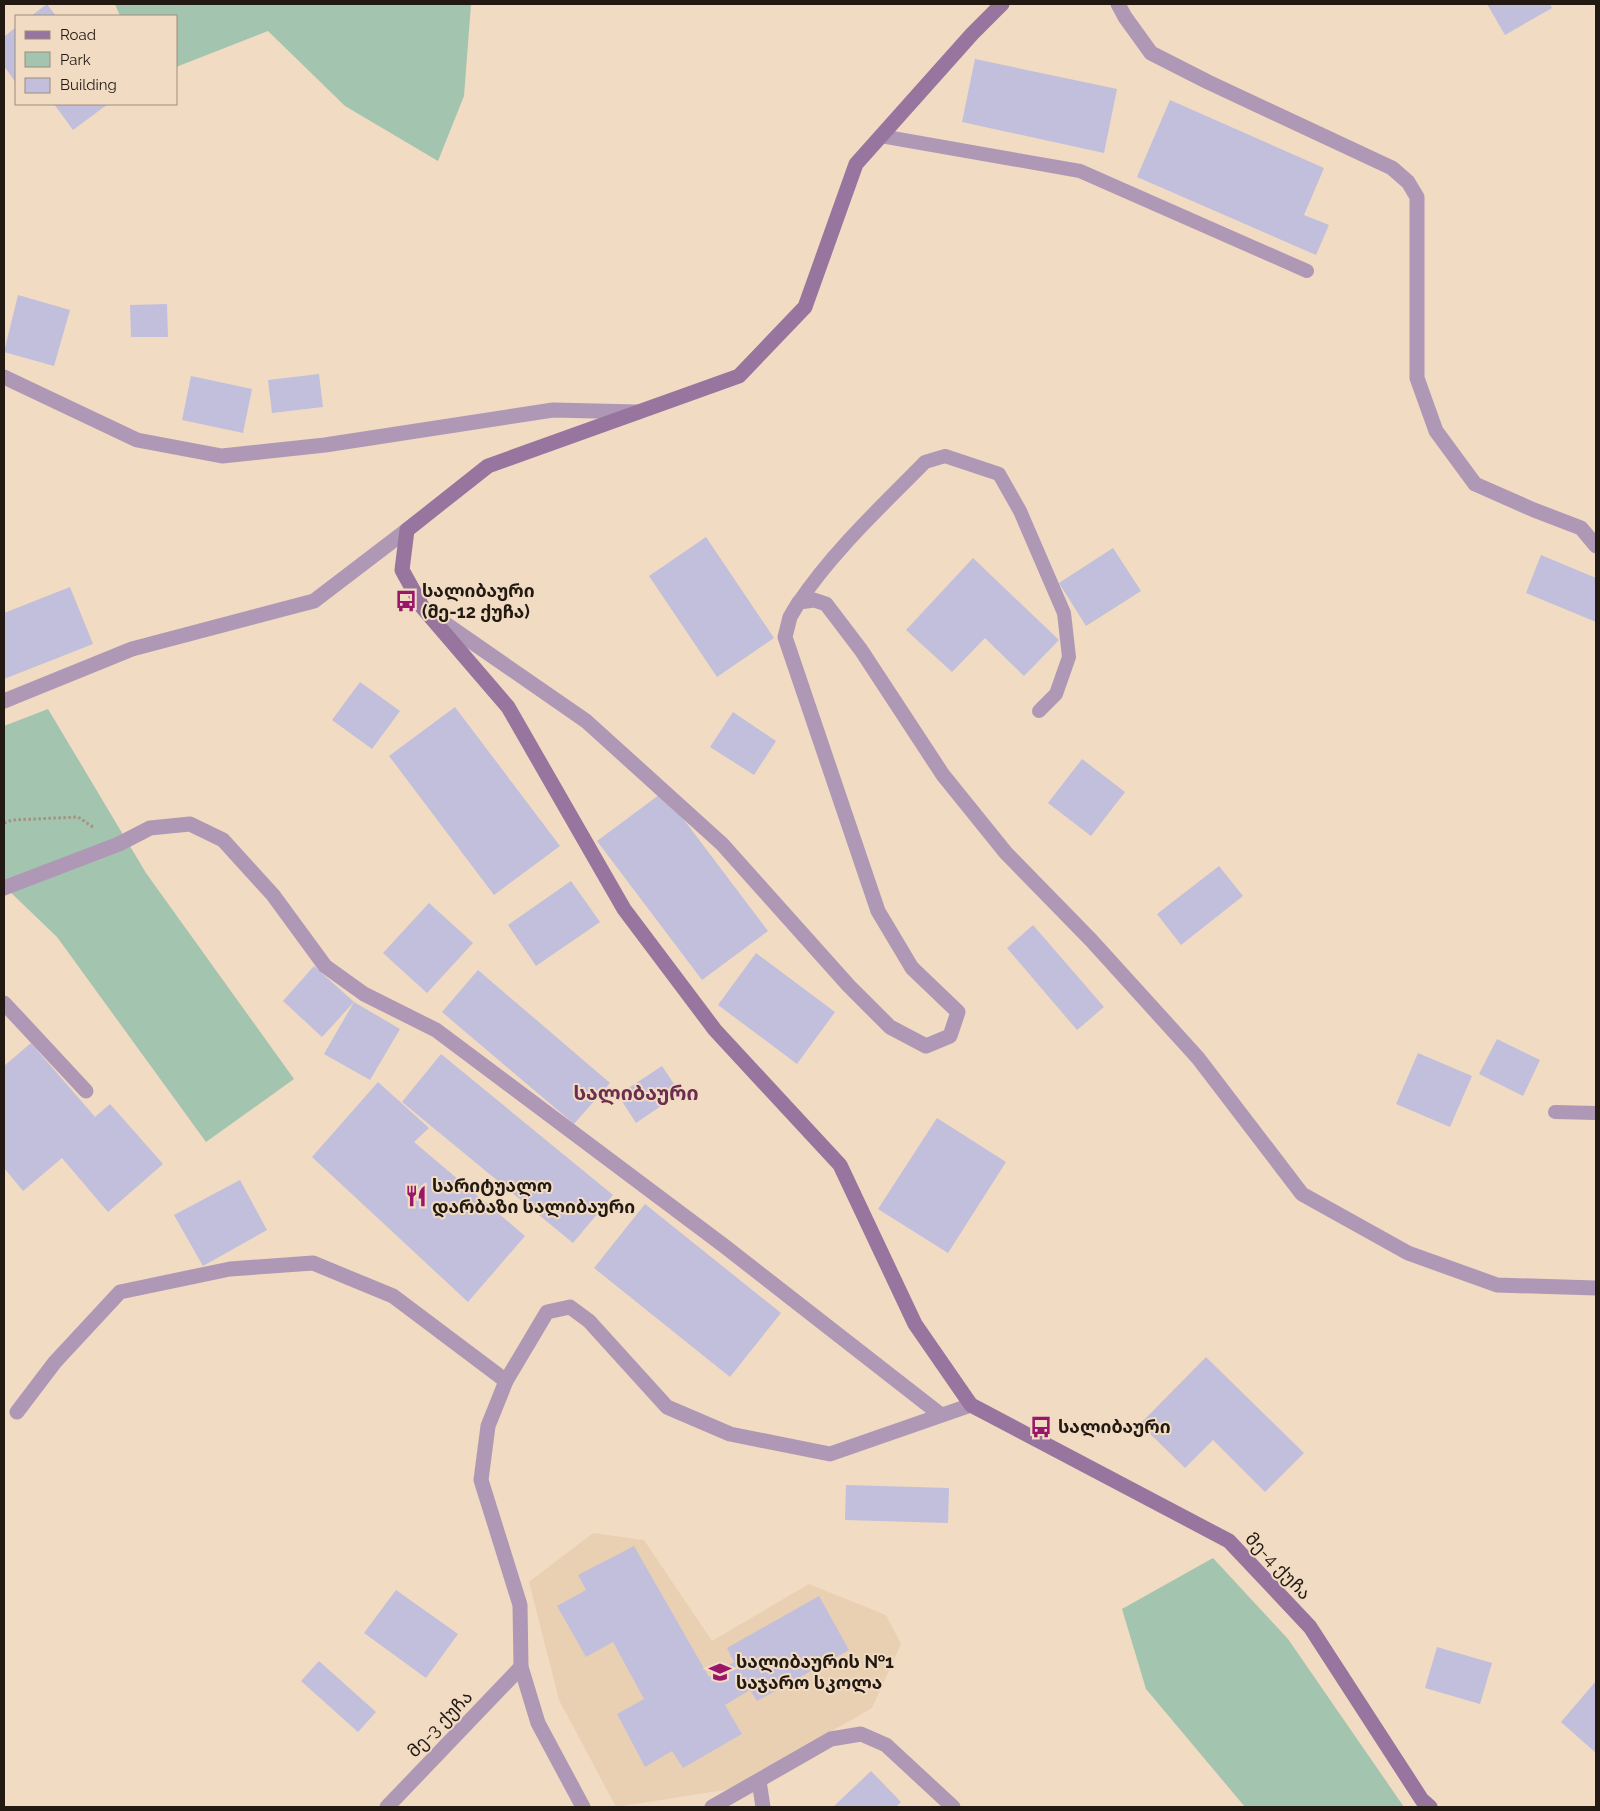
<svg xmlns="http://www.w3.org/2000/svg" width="1600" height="1811" font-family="Raleway,'Noto Sans Georgian',sans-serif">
<rect width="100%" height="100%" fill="#f1dbc3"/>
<polygon fill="#ead0b2" points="593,1533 644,1540 712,1641 809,1584 886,1615 901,1644 872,1708 731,1789 616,1807 559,1700 529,1582"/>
<g fill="#a3c4ae">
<polygon points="115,4 471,4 464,96 438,161 345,106 268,31 176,67 176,16 120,16"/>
<polygon points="48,709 146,873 294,1079 206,1142 57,937 4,886 4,726"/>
<polygon points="1213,1558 1288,1639 1404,1807 1245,1807 1146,1689 1122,1609"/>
</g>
<g fill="#c1bfdc">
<polygon points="47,4 56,16 31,16"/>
<polygon points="1487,4 1550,4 1552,8 1505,35"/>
<polygon points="16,27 16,83 4,66 4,37"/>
<polygon points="975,59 1117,89 1104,153 962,122"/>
<polygon points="1170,100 1324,168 1304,215 1329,225 1316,255 1137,177"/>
<polygon points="54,104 108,104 73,130"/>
<polygon points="18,295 70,310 54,366 4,352"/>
<polygon points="167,304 168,337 131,337 130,305"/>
<polygon points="319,374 323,407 272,413 268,380"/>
<polygon points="191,376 252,389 243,433 182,420"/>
<polygon points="706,537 774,638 717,677 649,576"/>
<polygon points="1113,548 1141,591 1086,626 1059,583"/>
<polygon points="1541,555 1596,578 1596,622 1526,593"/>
<polygon points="973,558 1059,640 1024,676 985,638 952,672 906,630"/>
<polygon points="70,587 93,644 4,679 4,613"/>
<polygon points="360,682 400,711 372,749 332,720"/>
<polygon points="455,707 560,846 494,895 389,756"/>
<polygon points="733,712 776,741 754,775 710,747"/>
<polygon points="1082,759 1125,792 1091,836 1048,803"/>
<polygon points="663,792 768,931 702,980 597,841"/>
<polygon points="1219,866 1243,896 1181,945 1157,914"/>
<polygon points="571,881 600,922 536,966 508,925"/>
<polygon points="429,903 473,943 427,993 383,953"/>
<polygon points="1033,925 1104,1007 1077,1030 1007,948"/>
<polygon points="756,953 835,1012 797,1064 718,1005"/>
<polygon points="314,966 354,1002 322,1037 283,1001"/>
<polygon points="478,970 610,1083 574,1124 442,1012"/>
<polygon points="354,1002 400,1029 370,1080 324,1054"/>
<polygon points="1497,1039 1540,1060 1523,1096 1479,1074"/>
<polygon points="31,1043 95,1117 110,1104 163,1164 108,1212 62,1158 23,1191 4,1168 4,1066"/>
<polygon points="1418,1053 1472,1076 1450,1127 1396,1104"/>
<polygon points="441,1054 613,1195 573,1243 402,1102"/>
<polygon points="662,1066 680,1093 636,1123 618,1095"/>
<polygon points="378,1082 429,1128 414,1142 525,1236 468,1302 312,1157"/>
<polygon points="937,1118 1006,1162 948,1253 878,1209"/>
<polygon points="240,1180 267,1230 203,1266 174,1215"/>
<polygon points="645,1204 781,1313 730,1377 594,1268"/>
<polygon points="1206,1357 1304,1453 1265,1492 1213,1440 1185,1468 1140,1424"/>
<polygon points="846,1485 949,1488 948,1523 845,1520"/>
<polygon points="634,1546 709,1677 734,1662 727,1648 819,1596 849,1650 757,1701 750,1690 725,1705 742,1734 683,1768 672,1751 645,1767 617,1714 644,1699 613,1642 586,1657 557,1606 586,1590 578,1575"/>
<polygon points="396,1590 458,1634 426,1678 364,1633"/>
<polygon points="1437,1647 1492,1663 1480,1704 1425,1688"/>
<polygon points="319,1661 376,1712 358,1732 301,1681"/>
<polygon points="1596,1681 1596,1753 1561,1722"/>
<polygon points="871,1771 901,1802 896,1807 833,1807"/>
</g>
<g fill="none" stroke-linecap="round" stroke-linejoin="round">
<polyline stroke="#a49381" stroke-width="3" stroke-dasharray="2.5 2.5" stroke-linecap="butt" points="4,823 12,820 78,817 93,827"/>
<g stroke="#af98b5" stroke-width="14">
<polyline points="881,136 1080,171 1307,271"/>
<path d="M799,602C834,550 881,507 925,462L945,456L999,474L1020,511L1064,613L1069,657L1056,694L1039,711"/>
<polyline points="1555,1112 1596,1113"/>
</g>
<g stroke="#af98b5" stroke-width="15">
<polyline points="1118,4 1125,17 1151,53 1208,82 1392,168 1408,182 1417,197 1417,378 1436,431 1475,484 1534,510 1581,528 1596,546"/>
<polyline points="4,377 137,440 222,456 325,445 553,410 638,412"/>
<polyline points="430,613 586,721 722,844 849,986 890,1027 926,1046 950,1036 958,1012 912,968 878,911 785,637 790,617 799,602 814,600 826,604 861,650 943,775 1006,853 1091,940 1198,1058 1302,1194 1408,1253 1497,1285 1596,1288"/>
<polyline points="4,701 132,649 314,601 407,530"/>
<polyline points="4,888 119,844 150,828 190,824 223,840 273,895 325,966 364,994 436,1030 723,1245 941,1415"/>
<polyline points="4,1003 86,1091"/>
<polyline points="17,1412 55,1362 120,1292 230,1269 313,1263 393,1296 506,1381"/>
<polyline points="759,1781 763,1807"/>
<polyline points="387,1807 521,1667"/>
<polyline points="583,1807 538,1723 521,1667 520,1605 481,1480 488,1426 506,1381 547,1312 570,1307 589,1321 667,1407 730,1434 830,1454 971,1405"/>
<polyline points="712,1807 831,1739 861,1734 886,1745 953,1807"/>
</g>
<polyline stroke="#97759f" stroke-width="15" points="1002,4 972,34 856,164 805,307 739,376 488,466 407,530 402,570 423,608 508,707 624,909 715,1030 840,1165 915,1324 971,1405 1229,1541 1310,1627 1422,1800 1430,1807"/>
</g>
<defs>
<g id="bus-bare" transform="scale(1.725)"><path d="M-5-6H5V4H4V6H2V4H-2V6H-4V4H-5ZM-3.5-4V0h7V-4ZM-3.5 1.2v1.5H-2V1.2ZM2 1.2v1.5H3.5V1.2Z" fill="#9a1669" stroke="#f1dbc3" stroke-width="2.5" paint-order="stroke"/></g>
<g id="restaurant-bare" transform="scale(1.725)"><path d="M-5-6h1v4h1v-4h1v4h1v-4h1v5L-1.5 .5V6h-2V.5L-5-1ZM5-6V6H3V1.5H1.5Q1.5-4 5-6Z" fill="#9a1669" stroke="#f1dbc3" stroke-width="2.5" paint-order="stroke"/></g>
<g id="school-bare" transform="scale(1.725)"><path d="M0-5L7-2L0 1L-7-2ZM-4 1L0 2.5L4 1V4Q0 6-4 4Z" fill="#9a1669" stroke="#f1dbc3" stroke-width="2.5" paint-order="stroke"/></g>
</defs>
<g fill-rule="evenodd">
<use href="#bus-bare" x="406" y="601"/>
<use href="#restaurant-bare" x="416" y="1196"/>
<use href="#bus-bare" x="1041" y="1427"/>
<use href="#school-bare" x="720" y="1672"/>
</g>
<g text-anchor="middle" stroke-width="4" stroke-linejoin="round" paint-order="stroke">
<g font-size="18" font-weight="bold" fill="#221a12" stroke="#f1dbc3" text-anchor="start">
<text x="422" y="597">სალიბაური<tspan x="422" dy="21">(მე-12 ქუჩა)</tspan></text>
<text x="432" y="1192">სარიტუალო<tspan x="432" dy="21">დარბაზი სალიბაური</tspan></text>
<text x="1058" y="1433">სალიბაური</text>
<text x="736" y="1668">სალიბაურის №1<tspan x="736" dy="21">საჯარო სკოლა</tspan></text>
</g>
<g font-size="18" fill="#221a12" stroke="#f1dbc3">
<text transform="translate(1278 1566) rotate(46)" y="6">მე-4 ქუჩა</text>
<text transform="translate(440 1724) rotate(-46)" y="6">მე-3 ქუჩა</text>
</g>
<g font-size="20" font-weight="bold" fill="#6c2d4f" stroke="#f1dbc3">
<text x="636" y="1100">სალიბაური</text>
</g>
</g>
<rect width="1600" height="1811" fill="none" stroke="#221a12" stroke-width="10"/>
<rect x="15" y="15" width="162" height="90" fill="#f1dbc3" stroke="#9e8e7c"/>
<rect x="25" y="31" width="25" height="8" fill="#97759f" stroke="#9e8e7c"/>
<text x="60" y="40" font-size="15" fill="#221a12">Road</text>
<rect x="25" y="52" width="25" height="15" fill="#a3c4ae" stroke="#9e8e7c"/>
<text x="60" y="65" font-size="15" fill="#221a12">Park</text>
<rect x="25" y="78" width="25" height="15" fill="#c1bfdc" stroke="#9e8e7c"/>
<text x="60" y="90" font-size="15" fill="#221a12">Building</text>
</svg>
